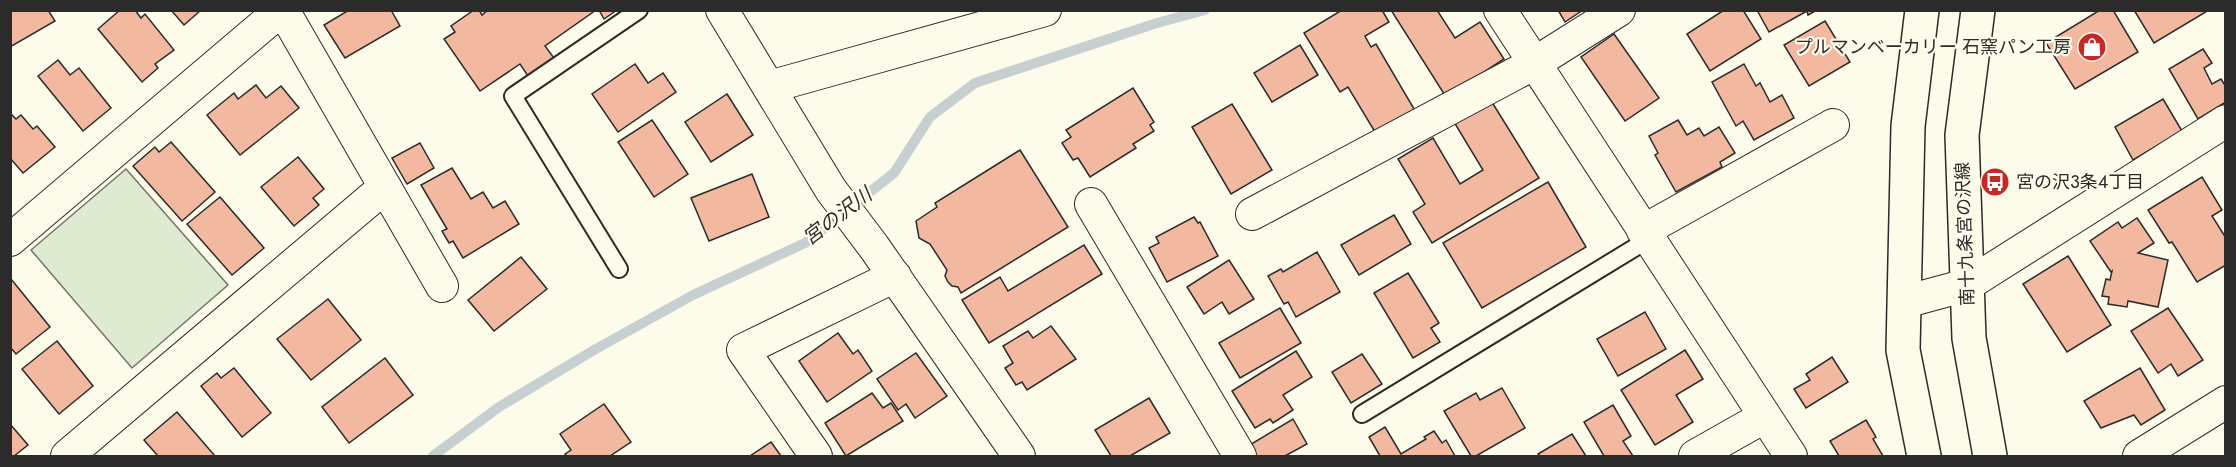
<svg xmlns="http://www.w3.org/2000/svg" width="2236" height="467" font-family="Jost,'Noto Sans JP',sans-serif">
<rect width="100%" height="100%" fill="#fdfbea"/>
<polygon fill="#deebd1" stroke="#74746e" stroke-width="1.5" points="126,169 228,285 132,368 31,250"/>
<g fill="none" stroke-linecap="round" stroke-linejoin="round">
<polyline stroke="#c7d0d0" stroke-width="10" points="433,456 499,407 594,350 693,295 805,243 894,173 930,117 975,83 1157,23 1205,10"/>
</g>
<g fill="#f2b8a0" stroke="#2b2b2b" stroke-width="1.5">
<polygon points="10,10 48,10 55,21 10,47"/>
<polygon points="120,10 135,10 141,18 145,14 174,50 155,64 158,68 142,82 98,29"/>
<polygon points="171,10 201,10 184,25"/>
<polygon points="349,10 391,10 400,26 345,58 324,25"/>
<polygon points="474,10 479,10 482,15 488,10 596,10 545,46 554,58 528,76 520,64 480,91 444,39 455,32 451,26"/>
<polygon points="599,10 617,10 604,19"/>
<polygon points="1342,10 1382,10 1389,22 1365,36 1371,47 1376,44 1417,114 1378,137 1348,87 1340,92 1304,33"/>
<polygon points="1391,10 1437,10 1455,38 1480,22 1504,59 1446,97"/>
<polygon points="1558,10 1583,10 1565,22"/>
<polygon points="1724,10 1743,10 1761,39 1710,71 1687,34"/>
<polygon points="1757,10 1817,10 1808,15 1807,11 1769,32"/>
<polygon points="2100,10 2113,10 2138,52 2075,89 2046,43"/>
<polygon points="2134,10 2209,10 2154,43"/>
<polygon points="1825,21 1850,62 1809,86 1784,45"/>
<polygon points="1614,34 1659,98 1625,121 1581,57"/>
<polygon points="1300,45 1318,75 1272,102 1254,73"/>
<polygon points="2203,49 2212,63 2204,68 2212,84 2221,79 2226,87 2226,102 2198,119 2169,69"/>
<polygon points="58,60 70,75 79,68 111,108 83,131 38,76"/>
<polygon points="635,64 648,83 663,73 676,92 618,132 592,94"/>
<polygon points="1744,64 1756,86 1760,83 1770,102 1782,95 1794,118 1754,140 1743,121 1736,126 1712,82"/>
<polygon points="256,85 266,98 281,86 299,108 240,155 207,115 234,93 238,99"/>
<polygon points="1133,88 1154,122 1150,125 1154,131 1133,144 1136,148 1090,177 1078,158 1073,160 1062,143 1071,137 1066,130"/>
<polygon points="727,94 753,135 711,162 685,122"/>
<polygon points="1490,99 1539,178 1432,243 1413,212 1425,204 1398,159 1433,138 1460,184 1483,170 1454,122"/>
<polygon points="2163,99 2182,131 2133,160 2115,127"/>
<polygon points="1232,104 1272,170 1231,194 1192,127"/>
<polygon points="10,113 16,119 21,115 33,129 37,126 55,147 23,173 10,158"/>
<polygon points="652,120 688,174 654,197 618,142"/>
<polygon points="1678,120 1687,135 1699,128 1704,136 1719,127 1735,153 1720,162 1722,167 1676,192 1655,155 1658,153 1649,136"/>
<polygon points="171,142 215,192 182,221 133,166 155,147 159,152"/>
<polygon points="420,143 434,168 407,184 392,158"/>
<polygon points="1020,150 1068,227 961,293 958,287 952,286 948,282 945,276 947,270 930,244 919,238 916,221 937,207 935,203"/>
<polygon points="298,157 324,189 313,198 319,205 294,226 261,187"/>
<polygon points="452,168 471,199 483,192 493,208 505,201 519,224 463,258 453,241 449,243 442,231 447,229 421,185"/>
<polygon points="752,174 769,217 709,241 691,198"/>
<polygon points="2202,177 2222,210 2212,216 2226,238 2226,265 2197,282 2172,242 2169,243 2148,210"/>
<polygon points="1548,182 1586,247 1482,308 1443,243"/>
<polygon points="220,197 264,248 232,275 187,224"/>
<polygon points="1394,215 1411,244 1359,275 1341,245"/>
<polygon points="1194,217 1198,223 1200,222 1218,256 1167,282 1149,248 1159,243 1156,237"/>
<polygon points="2137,218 2154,243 2138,253 2168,260 2158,307 2128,301 2127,307 2108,304 2109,297 2102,296 2106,279 2110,280 2112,271 2111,272 2090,241 2118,222 2122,228"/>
<polygon points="1084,245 1102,274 989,343 962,300 1000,277 1008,291"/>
<polygon points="1317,252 1340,292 1296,317 1288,302 1284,304 1268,276 1281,269 1283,272"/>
<polygon points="2068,256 2111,325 2067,352 2023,284"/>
<polygon points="521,257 547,289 494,331 468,300"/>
<polygon points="1229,260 1254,299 1229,314 1222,302 1204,314 1187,287"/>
<polygon points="1408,273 1439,323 1431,328 1440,342 1413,358 1374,293"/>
<polygon points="11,279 50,327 16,354 10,347"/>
<polygon points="328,299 361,340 311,380 277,339"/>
<polygon points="1280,308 1301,343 1240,378 1219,343"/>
<polygon points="2168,308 2203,360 2178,376 2171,364 2158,373 2131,331"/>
<polygon points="1645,312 1666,349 1618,376 1597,339"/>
<polygon points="1051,326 1076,359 1027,390 1022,382 1016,385 1005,368 1013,363 1003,346 1028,331 1033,338"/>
<polygon points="838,333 853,354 858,350 872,371 827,402 799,361"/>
<polygon points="57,341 93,386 59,414 22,369"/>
<polygon points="1685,350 1703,379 1676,395 1693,422 1655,445 1621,390"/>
<polygon points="1296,351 1312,377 1283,395 1293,410 1273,423 1270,419 1255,428 1232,391"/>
<polygon points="916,353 947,396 915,418 906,404 898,410 877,379"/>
<polygon points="1362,354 1382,384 1351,403 1332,372"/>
<polygon points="1832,357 1848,382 1806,408 1794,389 1810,380 1806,374"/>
<polygon points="385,358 413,395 349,443 322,407"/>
<polygon points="234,368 271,413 242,437 201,386 217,373 221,378"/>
<polygon points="2140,368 2165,410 2141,425 2134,415 2101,428 2084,401"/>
<polygon points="1502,388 1525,428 1476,456 1471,456 1444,411 1476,393 1480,400"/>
<polygon points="872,393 883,408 891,403 903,421 846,456 825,423"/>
<polygon points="1149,398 1170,433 1130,456 1111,456 1095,430"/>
<polygon points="604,404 631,442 610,456 567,456 565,454 571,450 560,434"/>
<polygon points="1613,405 1631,436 1623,441 1633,456 1604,456 1584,422"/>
<polygon points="177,412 215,456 158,456 144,440"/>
<polygon points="1293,419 1307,444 1285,456 1254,456 1248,446"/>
<polygon points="1866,420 1876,437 1873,439 1883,456 1839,456 1830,441"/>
<polygon points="10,424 28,445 14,456 10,456"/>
<polygon points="1385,427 1401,454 1426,439 1424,437 1434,431 1442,443 1446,440 1455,456 1380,456 1369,437"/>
<polygon points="1572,434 1586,456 1540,456 1538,454"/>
<polygon points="771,442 781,456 750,456"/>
</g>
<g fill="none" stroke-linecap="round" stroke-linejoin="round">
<g stroke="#2b2b2b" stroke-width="20">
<g id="service">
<polyline points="619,269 513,96 639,10"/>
<polyline points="1362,414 1649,239"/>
</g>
</g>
<g stroke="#2b2b2b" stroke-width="34">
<g id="minor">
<polyline points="283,10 442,286"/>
<polyline points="722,10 831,190 874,247 1019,456"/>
<polyline points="1500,10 1791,456"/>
<polyline points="769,87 1045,10"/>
<polyline points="1091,204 1240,456"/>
<polyline points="1252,214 1535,63 1619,10"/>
<polyline points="1643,231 1833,125"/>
<polyline points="10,240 281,10"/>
<polyline points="1904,302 1967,285 2226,121"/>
<polyline points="67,456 385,187"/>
<polyline points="816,456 743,350 895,276"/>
<polyline points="1695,456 1764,417"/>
<polyline points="2139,456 2226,402"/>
</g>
</g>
<g stroke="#2b2b2b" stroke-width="36">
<g id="primary">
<polyline points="1922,10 1908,126 1903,350 1924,456"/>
<polyline points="1978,10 1962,135 1969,338 1990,456"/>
</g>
</g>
<use href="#service" stroke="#fdfbea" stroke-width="16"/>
<use href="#minor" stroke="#fdfbea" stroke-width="32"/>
<use href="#primary" stroke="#fdfbea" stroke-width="33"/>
</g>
<defs>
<g id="shop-disc" transform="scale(1.5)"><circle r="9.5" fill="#c62828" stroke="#fdfbea"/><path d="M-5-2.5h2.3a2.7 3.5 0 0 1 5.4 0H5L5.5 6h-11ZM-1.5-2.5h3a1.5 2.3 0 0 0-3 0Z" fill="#fff"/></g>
<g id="bus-disc" transform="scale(1.5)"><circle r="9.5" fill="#c62828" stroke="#fdfbea"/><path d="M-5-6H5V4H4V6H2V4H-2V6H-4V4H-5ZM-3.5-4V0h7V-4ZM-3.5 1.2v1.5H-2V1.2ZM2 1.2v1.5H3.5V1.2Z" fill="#fff"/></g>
</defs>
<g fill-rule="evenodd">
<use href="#shop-disc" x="2092" y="47"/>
<use href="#bus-disc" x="1995" y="182"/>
</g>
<g text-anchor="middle" stroke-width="4.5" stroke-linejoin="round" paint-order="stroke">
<g font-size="18" fill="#2b2b2b" stroke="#fdfbea" text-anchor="end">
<text x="2071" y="53">プルマンベーカリー 石窯パン工房</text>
<text x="2016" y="188" text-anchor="start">宮の沢3条4丁目</text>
</g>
<g font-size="18" fill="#2b2b2b" stroke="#fdfbea">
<text transform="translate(1965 234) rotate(-92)" y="6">南十九条宮の沢線</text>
</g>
<g font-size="20" font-style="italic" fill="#2b2b2b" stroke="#fdfbea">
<text transform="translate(837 216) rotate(-37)" y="7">宮の沢川</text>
</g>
</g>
<rect width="2236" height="467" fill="none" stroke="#2b2b2b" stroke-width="24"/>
</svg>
